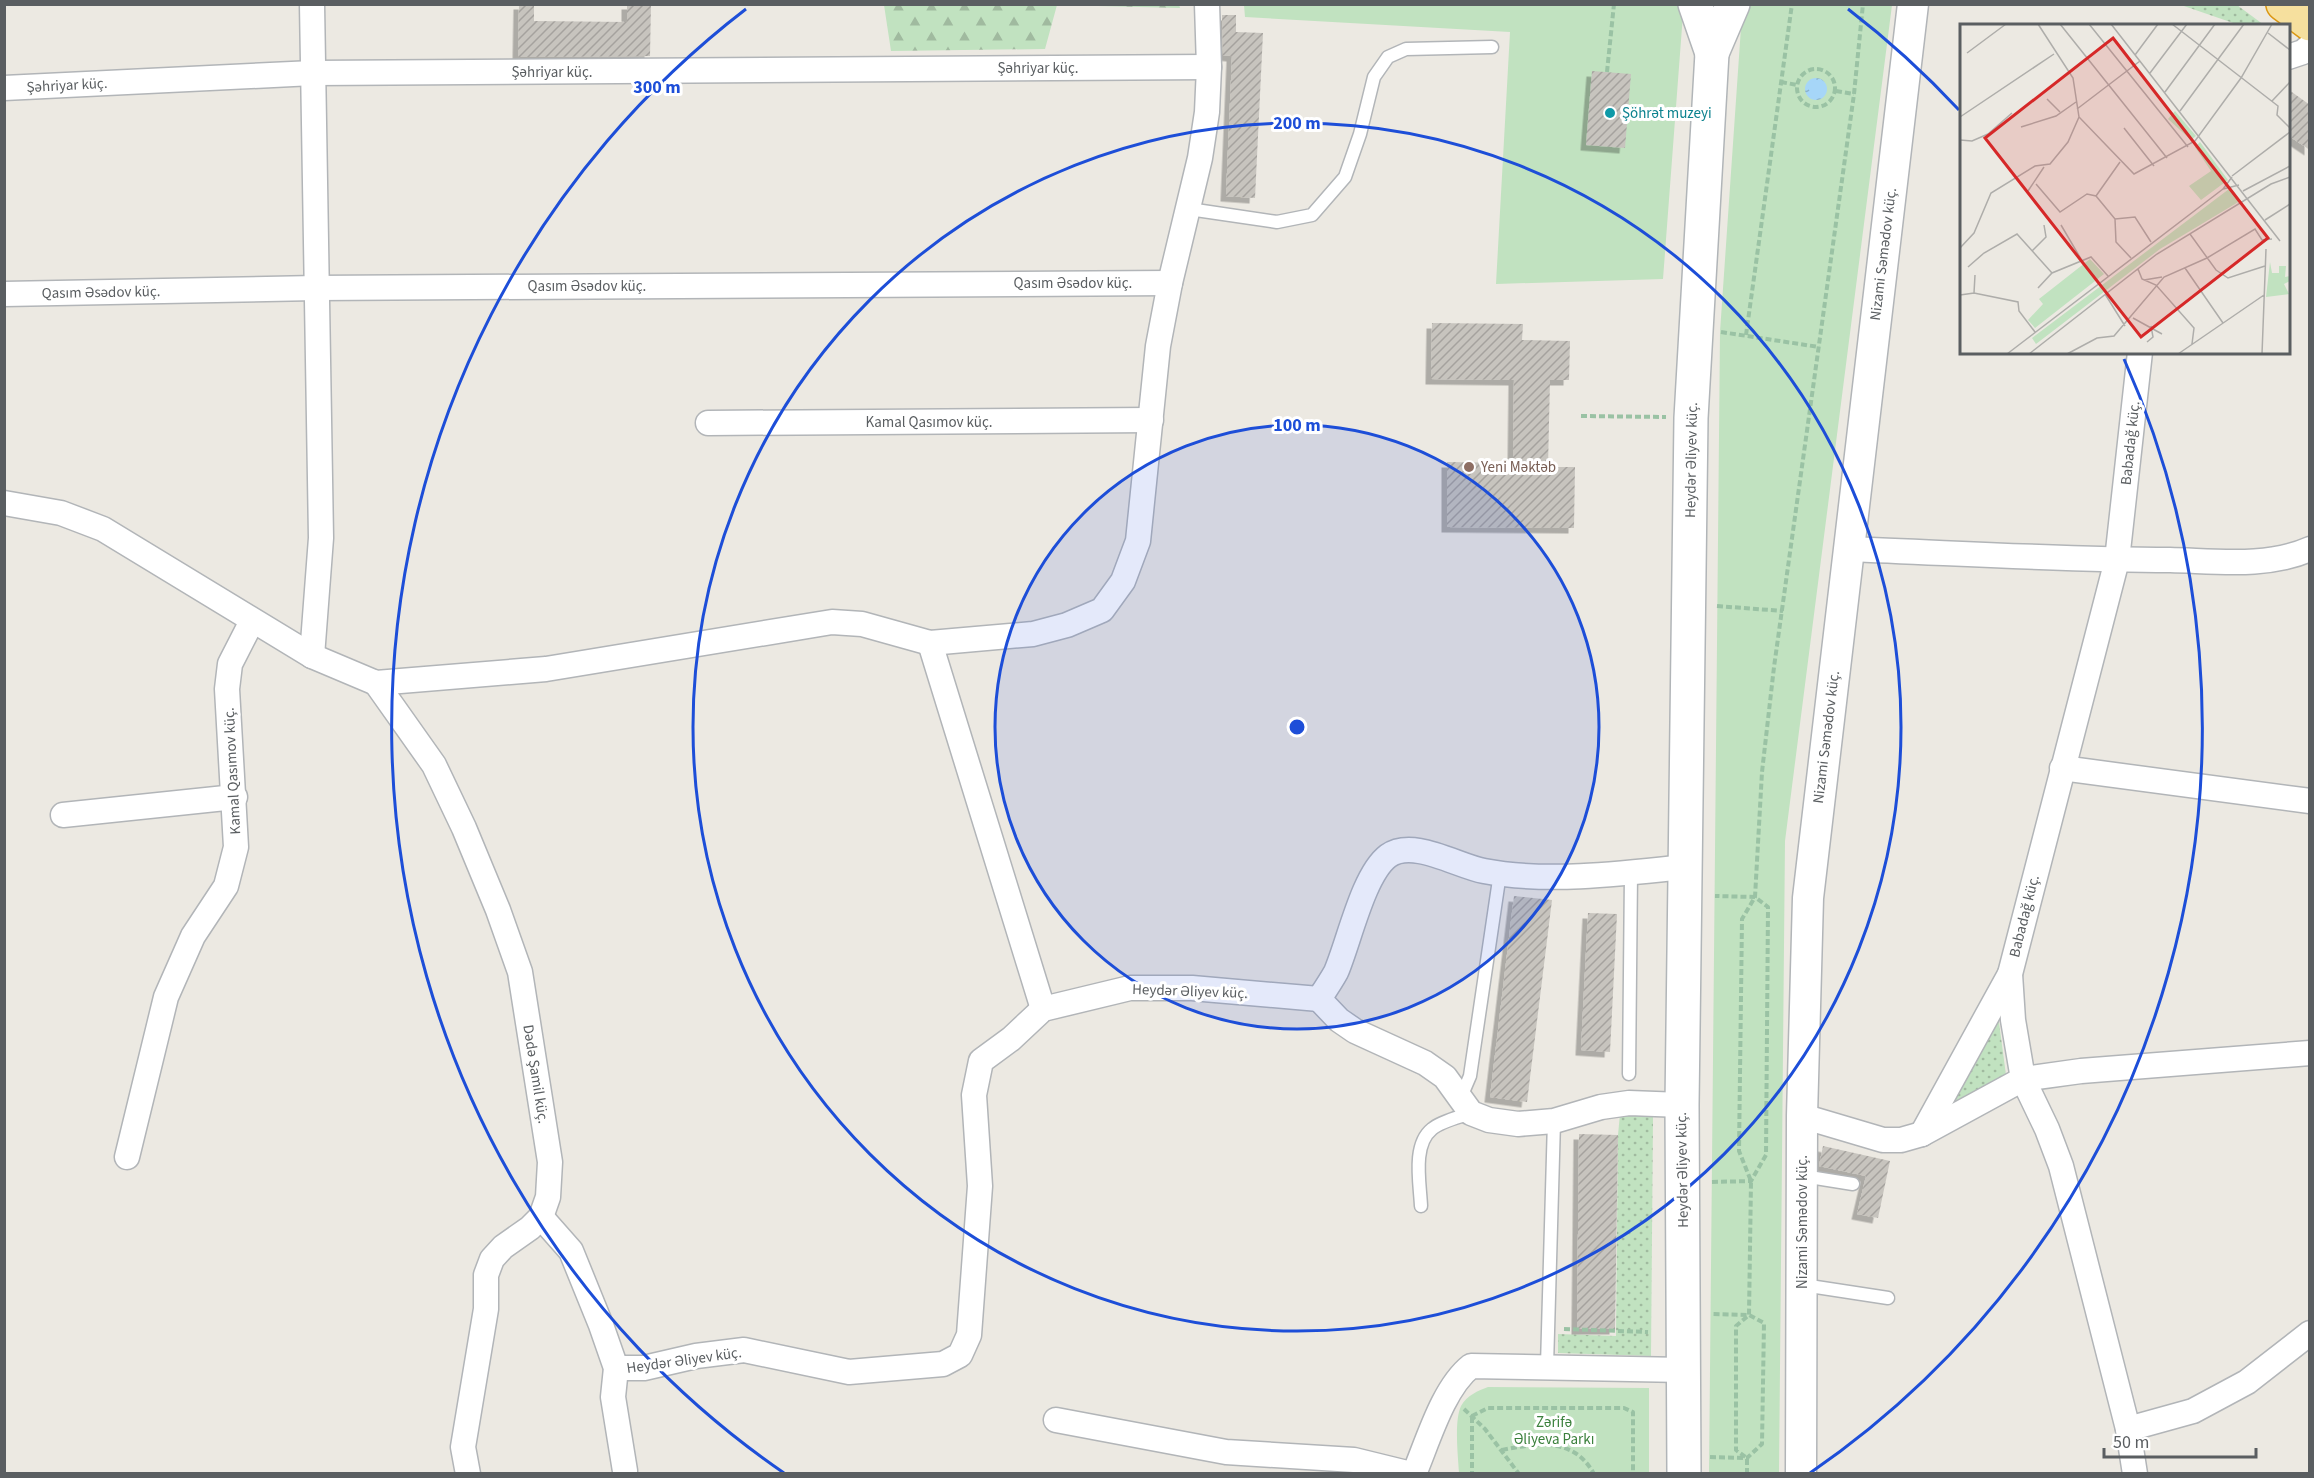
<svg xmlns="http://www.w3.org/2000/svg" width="2314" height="1478" font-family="'Source Sans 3',sans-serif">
<defs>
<pattern id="grass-dots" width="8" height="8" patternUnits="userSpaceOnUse" patternTransform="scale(1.5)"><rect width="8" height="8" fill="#c1e2c0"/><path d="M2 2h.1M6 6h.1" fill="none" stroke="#a0ba9f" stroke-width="1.8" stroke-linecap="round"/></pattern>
<pattern id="forest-firs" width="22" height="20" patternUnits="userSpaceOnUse" patternTransform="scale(1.5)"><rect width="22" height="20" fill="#c1e2c0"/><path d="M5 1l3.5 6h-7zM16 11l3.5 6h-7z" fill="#a0ba9f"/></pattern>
<pattern id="water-ripples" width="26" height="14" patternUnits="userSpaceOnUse" patternTransform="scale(1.5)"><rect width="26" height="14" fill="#a6d6f8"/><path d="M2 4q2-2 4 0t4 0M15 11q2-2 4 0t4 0" fill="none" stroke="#8ab1cc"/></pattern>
<pattern id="building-hatch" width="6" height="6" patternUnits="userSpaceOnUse" patternTransform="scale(1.5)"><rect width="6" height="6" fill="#c7c4be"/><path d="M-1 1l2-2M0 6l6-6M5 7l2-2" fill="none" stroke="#a5a29e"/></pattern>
<filter id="shadow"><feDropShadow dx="-5.5" dy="5.5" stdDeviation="0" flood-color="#0004"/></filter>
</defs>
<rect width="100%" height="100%" fill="#ece9e2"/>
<g fill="url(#grass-dots)">
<polygon points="2181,5 2237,5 2264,25 2239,25"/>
<polygon points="1998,1015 2006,1075 1951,1107"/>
<polygon points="1620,1114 1653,1117 1651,1356 1558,1353 1558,1334 1616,1336 1618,1135"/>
</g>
<polygon fill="url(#forest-firs)" points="1179,4 1180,8 1057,5 1045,49 891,51 884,5"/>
<g fill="#c1e2c0">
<polygon points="1244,5 1681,5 1683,14 1663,279 1496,284 1510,32 1245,17"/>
<polygon points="1750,5 1892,5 1785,841 1779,1473 1709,1474 1720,332 1742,13"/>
<path d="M1488,1387L1649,1388V1473H1459C1458,1456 1454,1421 1461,1406C1467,1395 1478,1391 1488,1387Z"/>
</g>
<circle fill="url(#water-ripples)" cx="1816" cy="89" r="11"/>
<g fill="url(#building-hatch)" filter="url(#shadow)">
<polygon points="519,4 534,4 534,21 627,22 627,4 651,4 650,56 518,57"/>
<polygon points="1222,15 1236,15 1236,32 1263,33 1255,198 1226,196 1232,56 1223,55"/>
<polygon points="1592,71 1631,74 1625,148 1586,145"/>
<polygon points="2289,90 2310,105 2310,150 2289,136"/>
<polygon points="1432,323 1523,324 1522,340 1570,341 1569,380 1550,380 1548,467 1575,467 1574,528 1447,527 1447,462 1513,463 1514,380 1431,379"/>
<polygon points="1514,896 1552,900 1527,1102 1490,1097"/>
<polygon points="1588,913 1617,914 1610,1052 1581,1050"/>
<polygon points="1579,1134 1618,1135 1615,1329 1577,1329"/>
<polygon points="1823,1146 1890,1161 1878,1218 1857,1214 1866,1176 1819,1166"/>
</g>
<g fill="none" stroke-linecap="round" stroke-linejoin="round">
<g stroke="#b2b5b8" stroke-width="15">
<g id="service">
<polyline points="1189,209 1277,222 1312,215 1345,177 1360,134 1374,77 1388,57 1406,49 1492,47"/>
<polyline points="1629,1074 1631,873"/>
<polyline points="1461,1097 1470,1076 1500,873"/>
<polyline points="1803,1176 1853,1184"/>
<path d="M1421,1206C1420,1183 1412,1145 1432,1129C1441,1121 1460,1117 1471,1113"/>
<polyline points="1803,1285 1888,1298"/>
<polyline points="1547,1366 1554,1121"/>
</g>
</g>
<g stroke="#b2b5b8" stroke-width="27">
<g id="minor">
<polyline points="2288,57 2303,52 2310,46"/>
<polyline points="4,88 313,73 1209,67"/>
<polyline points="4,294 316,288 1170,283"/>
<polyline points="708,423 1151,420"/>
<polyline points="4,503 61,513 103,529 312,656 376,683 546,669 832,622 862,624 930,643 1033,634 1067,625 1102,610 1123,581 1138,541 1158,346 1170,283 1200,158 1207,112 1209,67 1207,4"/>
<path d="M1848,549C1955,553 2063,560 2170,560C2216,561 2267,568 2310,549"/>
<polyline points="930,643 1043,1009"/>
<polyline points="312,656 321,538 312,4"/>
<polyline points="376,683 434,765 464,828 498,910 520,972 550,1162 548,1197 541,1217 530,1228 503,1247 492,1259 486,1275 486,1309 463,1447 468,1474"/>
<polyline points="2062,768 2310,801"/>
<polyline points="63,815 235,797"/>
<polyline points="1319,999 1339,1020 1355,1031 1425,1063 1445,1077 1471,1113 1489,1120 1518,1124 1554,1121 1601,1107 1629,1103 1682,1105"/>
<polyline points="1802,1116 1883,1140 1901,1140 1922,1134 2023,1079 2081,1071 2310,1053"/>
<polyline points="1922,1134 2010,974"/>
<polyline points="127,1157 166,997 193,936 226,886 236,847 227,689 230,664 252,621"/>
<polyline points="541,1217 571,1251 601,1325 616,1368 613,1397 625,1471"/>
<path d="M616,1368H644L696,1356L744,1350L849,1372L943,1364L960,1355L969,1335L980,1186L974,1095L981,1061L1011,1039L1043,1009L1130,988H1192L1319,999C1325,990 1331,981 1336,972C1349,942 1363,875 1388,856C1413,838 1457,866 1484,871C1546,883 1621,874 1684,867"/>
<polyline points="1056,1420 1226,1452 1354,1460 1411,1474"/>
<polyline points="2128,1429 2193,1411 2247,1382 2310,1333"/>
<path d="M1414,1474C1428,1441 1443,1388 1471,1366L1684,1370"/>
<polyline points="2135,1474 2128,1429 2061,1166 2047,1129 2023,1079 2013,1020 2010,974 2117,560 2140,352"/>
</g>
</g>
<g stroke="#b2b5b8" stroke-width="33">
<polyline id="tertiary" points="1801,1474 1802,1116 1808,898 1913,4"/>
</g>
<g stroke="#b1b5b8" stroke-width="36">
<g id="secondary">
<polyline points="1695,4 1712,53 1733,4"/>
<polyline points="1684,1474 1682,1105 1691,418 1712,53"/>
</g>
</g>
<g stroke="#db9712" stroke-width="36">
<polyline id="trunk" points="2283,4 2310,24"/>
</g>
<g stroke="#9ac2a4" stroke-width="4" stroke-dasharray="6 3" stroke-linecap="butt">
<circle cx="1816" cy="88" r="19"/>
<polyline points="1607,72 1614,4"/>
<polyline points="1781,82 1797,85"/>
<polyline points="1836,91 1854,94"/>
<polyline points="1721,332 1819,347"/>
<polyline points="1746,335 1792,4"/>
<polyline points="1581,416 1666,417"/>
<polyline points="1717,606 1783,611"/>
<polyline points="1712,1182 1751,1181 1766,1155 1768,907 1755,897 1715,896"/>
<polyline points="1564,1329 1648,1332"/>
<polyline points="1464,1409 1485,1429 1519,1474"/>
<polyline points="1472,1416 1488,1408 1624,1408 1633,1412 1633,1474"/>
<polyline points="1472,1417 1472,1474"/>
<path d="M1502,1450C1537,1443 1574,1437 1594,1474"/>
<polyline points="1710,1457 1747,1458 1762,1444 1764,1323 1749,1315 1711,1314"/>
<polyline points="1747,1474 1747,1458 1736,1450 1736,1326 1749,1315 1751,1181 1739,1151 1742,919 1755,897 1762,772 1774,667 1854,94 1863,4"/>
</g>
<use href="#service" stroke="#fff" stroke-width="12"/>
<use href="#minor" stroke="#fff" stroke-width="24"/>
<use href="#tertiary" stroke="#fff" stroke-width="30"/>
<use href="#secondary" stroke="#fff" stroke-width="33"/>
<use href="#trunk" stroke="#f6e09e" stroke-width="33"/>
</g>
<circle cx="1297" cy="727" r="302" fill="#1d4ed8" fill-opacity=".12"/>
<g fill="none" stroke="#1d4ed8" stroke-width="3">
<circle cx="1297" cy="727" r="302"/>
<circle cx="1297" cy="727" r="604"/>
<path d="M784 1473A905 905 0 0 1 746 9M1848 9A905 905 0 0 1 1959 110M2124 359A905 905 0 0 1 1810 1473"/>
</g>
<circle fill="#0f9aa8" stroke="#fff" stroke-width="2" cx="1610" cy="113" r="6"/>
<circle fill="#8d6e63" stroke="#fff" stroke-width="2" cx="1469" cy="467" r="6"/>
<g text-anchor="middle" stroke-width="6" stroke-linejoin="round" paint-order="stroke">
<g font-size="15" fill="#5a5e61" stroke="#fff">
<text x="1038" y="73">Şəhriyar küç.</text>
<text x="552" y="77">Şəhriyar küç.</text>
<text transform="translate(67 85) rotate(-3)" y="5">Şəhriyar küç.</text>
<text transform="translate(1883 254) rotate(-83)" y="5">Nizami Səmədov küç.</text>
<text x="1073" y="288">Qasım Əsədov küç.</text>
<text x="587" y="291">Qasım Əsədov küç.</text>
<text transform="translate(101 292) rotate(-1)" y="5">Qasım Əsədov küç.</text>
<text x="929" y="427">Kamal Qasımov küç.</text>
<text transform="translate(2130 443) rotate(-84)" y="5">Babadağ küç.</text>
<text transform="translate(1691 460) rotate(-89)" y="5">Heydər Əliyev küç.</text>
<text transform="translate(1826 737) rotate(-83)" y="5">Nizami Səmədov küç.</text>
<text transform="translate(232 771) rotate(-93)" y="5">Kamal Qasımov küç.</text>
<text transform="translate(2024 916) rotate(-76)" y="5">Babadağ küç.</text>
<text transform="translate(1190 991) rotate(2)" y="5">Heydər Əliyev küç.</text>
<text transform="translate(536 1074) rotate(81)" y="5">Dədə Şamil küç.</text>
<text transform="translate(1682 1170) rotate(-91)" y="5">Heydər Əliyev küç.</text>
<text transform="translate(1802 1222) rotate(-90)" y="5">Nizami Səmədov küç.</text>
<text transform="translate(684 1360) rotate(-8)" y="5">Heydər Əliyev küç.</text>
</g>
<g font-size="15" fill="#0d838f" stroke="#fff" text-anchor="start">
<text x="1622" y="118">Şöhrət muzeyi</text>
</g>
<g font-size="15" fill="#785e54" stroke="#fff" text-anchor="start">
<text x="1481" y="472">Yeni Məktəb</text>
</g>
<g font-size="15" fill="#3b803c" stroke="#fff">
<text x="1554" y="1427">Zərifə<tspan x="1554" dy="17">Əliyeva Parkı</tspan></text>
</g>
</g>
<g transform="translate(1960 24)">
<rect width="330" height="330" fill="#ece9e2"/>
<path d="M215,87L236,112L231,116L208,95ZM310,238L312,249H319V242H326L325,253L330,252V257L324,260L329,270L306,273Z" fill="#c1e2c0"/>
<path d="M240,118L268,156L241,176L229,162L251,147L235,123ZM269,165L280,177L200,225L76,320L72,314ZM130,235L144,250L75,304L68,296L83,280L79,275Z" fill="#c1e2c0"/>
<path fill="none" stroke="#aeadaa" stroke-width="1.5" d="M78,0L113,54L119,93L174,150L235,117L281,54L312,0M100,0L207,134M129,0L228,123M151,0L320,217M212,0L318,82L317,91L330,104M308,9L330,26M7,29L46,0M175,31L198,0M190,49L227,0M205,68L255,0M87,75L100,88M312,77L330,58M117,85L180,37M220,87L284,0M0,93L94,30M61,103L96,92L116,78M164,104L194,142M0,116L12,117L28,110L52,89M272,152L330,108M272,153L263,165L279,161M76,160L100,188L127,170L136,172L155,195L175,193L191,218M68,167L84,143M283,167L330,142M136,172L160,138M155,195L156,218L171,234M305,196L330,180M101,201L121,235M230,210L256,246L268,254L305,242M0,224L14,209L31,169L75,142L90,140L108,118L119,93M72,227L86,213L84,201M8,243L24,229L57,210L92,249M225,244L263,299M178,245L182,255L196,261L234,304L232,320M184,256L202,253M78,264L92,249L131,233L148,252M14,269L15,251M145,270L165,302M0,271L14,269L58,278L59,287L75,308M173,294L202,310M187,318L193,313L191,302M47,330L263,165M69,330L197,230L311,160L330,153M107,330L137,314L154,312L204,253L247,234L295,205L302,216L312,215M218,330L304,271M302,330L306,225"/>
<path fill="#d62828" fill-opacity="0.15" stroke="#d62828" stroke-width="3" d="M153,14L308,214L181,313L25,114Z"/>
<rect width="330" height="330" fill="none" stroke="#5a5e61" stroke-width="3"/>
</g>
<circle cx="1297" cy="727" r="9" fill="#1d4ed8" stroke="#fff" stroke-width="3"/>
<g font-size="18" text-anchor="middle" font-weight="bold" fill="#1d4ed8" stroke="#fff" stroke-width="6" stroke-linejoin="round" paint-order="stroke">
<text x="657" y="93">300 m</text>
<text x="1297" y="129">200 m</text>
<text x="1297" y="431">100 m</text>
</g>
<rect width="2314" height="1478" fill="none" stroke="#5a5e61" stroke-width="12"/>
<path d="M2104 1448v9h152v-9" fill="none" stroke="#5a5e61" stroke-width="3"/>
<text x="2113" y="1448" font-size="18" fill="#5a5e61" stroke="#ffffff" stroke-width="4.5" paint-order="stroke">50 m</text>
</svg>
